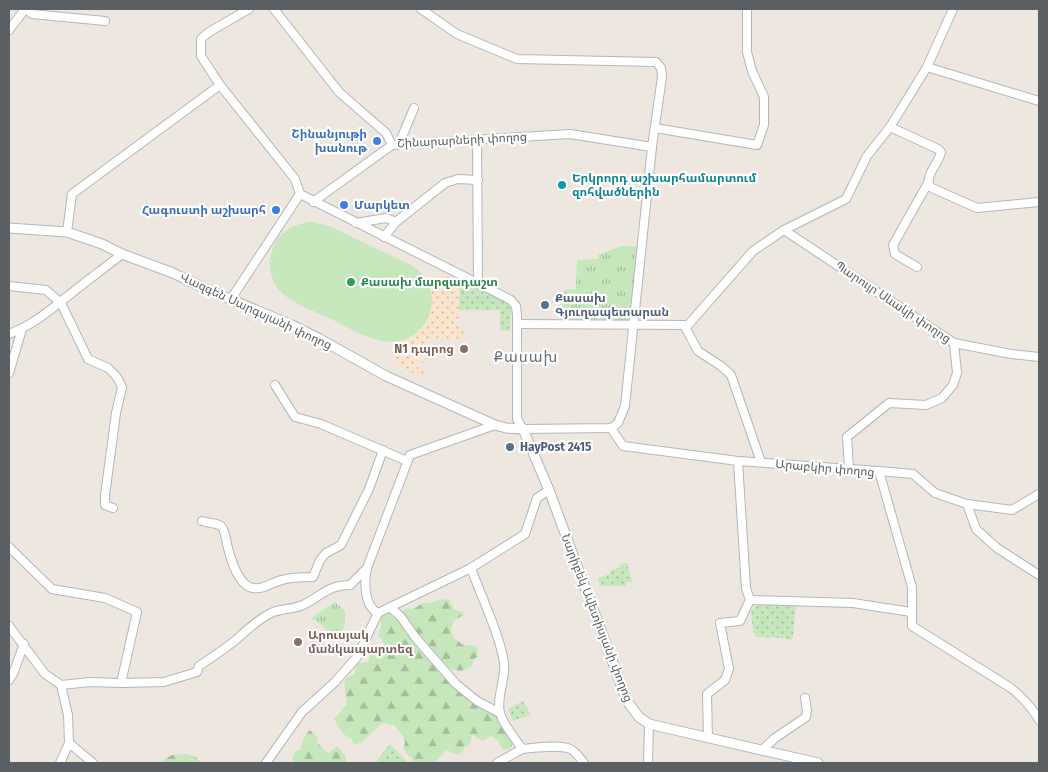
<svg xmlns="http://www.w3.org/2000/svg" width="1048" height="772" font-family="'Fira Sans','Noto Sans Armenian',sans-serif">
<defs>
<pattern id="grass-tufts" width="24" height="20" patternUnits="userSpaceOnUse" patternTransform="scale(1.25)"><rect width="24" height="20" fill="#c6e6bb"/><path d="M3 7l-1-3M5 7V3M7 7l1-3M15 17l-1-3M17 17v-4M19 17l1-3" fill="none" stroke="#a4be9b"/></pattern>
<pattern id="forest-firs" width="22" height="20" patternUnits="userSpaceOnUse" patternTransform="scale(1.25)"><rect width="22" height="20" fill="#c6e6bb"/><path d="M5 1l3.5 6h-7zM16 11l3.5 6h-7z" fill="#a4be9b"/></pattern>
<pattern id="sand-dots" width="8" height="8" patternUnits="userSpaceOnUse" patternTransform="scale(1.25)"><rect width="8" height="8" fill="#fbe4cd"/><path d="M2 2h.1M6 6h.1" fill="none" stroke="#cebcaa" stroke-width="1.8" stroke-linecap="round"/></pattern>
<pattern id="garden-dots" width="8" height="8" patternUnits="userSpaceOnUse" patternTransform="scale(1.25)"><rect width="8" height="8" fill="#c6e6bb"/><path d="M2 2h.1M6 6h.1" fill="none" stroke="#a4be9b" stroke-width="1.8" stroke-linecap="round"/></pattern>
</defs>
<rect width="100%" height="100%" fill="#ede7e0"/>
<g fill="url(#grass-tufts)">
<polygon points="621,246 637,247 635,323 563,320 564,290 576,289 577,260 598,259 598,255"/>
<path d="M335,602L345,611C346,627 345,630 333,641L323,626L311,618Z"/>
</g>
<g fill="url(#forest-firs)">
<path d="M443,599L449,600L455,610L463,612L464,615L454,620L451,630L454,638L463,645L475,646L478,650L477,657L472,660L473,665C466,672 458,671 448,669L453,684L478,704L499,717L512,742V747L506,750L502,749L498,741L491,736L482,741L472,734L470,745L464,747L463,752L458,755L446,750L435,763H413L412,758L408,755L403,748C409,739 399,732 394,725L382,723L362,742L354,745L351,738C341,735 339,727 334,719L347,704L344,682L347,678L355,674L356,663L368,662L373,649H380L383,648L384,644L378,635C387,621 370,610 401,613C405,606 411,611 417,607C419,606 420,604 422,603H430Z"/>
<path d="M310,730L317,737V742L326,752L329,753L337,746L345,755L346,762L344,763H294L292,758L296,751L300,750C303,742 303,736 310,730Z"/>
<polygon points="185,754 195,756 201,763 158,763 172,755"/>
</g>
<polygon fill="url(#sand-dots)" points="442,273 459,281 459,327 465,328 465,339 434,338 428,340 427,361 425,363 419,361 416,367 422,369 426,368 423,377 393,364 404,341 417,334 429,319 433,300 430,287"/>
<g fill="url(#garden-dots)">
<polygon points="460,281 505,302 511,307 510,331 500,331 500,310 459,310"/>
<polygon points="627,563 632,582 626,582 626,586 599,586 598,578 610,574 611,570 619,568 620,564"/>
<polygon points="760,603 796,604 793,637 791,640 783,638 757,637 753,631 751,611"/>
<polygon points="523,701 531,715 513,721 508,709"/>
<polygon points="390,744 408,763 375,763"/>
</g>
<path fill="#c6e6bb" d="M311,222L329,226L413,266C425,274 432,288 432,302C431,312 428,322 420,329C393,358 355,330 327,317C312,310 292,304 280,291C272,282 268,268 271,256C274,235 291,224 311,222Z"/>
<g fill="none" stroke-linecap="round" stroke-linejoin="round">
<g stroke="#b1b6b9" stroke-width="10">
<g id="minor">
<polyline points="26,9 32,14 105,21"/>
<polyline points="249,9 209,32 201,39 201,56 220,85 295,179 300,194 511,300 516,306 517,315 517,419 523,429 611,428 618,423 625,406 652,147 662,77 661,68 656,62 517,59 457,34 421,9"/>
<polyline points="274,9 339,92 386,133 392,145"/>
<polyline points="9,30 25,9"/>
<polyline points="927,67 1039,101"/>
<path d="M890,127L938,149L941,152C939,164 924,175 930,187L977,208L1039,202"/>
<polyline points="655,128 757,145 764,125 764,97 752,71 747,52 747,9"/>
<polyline points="477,140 478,284"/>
<polyline points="399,144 414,108"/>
<polyline points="392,145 570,134 652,147"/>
<polyline points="313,202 392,145"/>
<polyline points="356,223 386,218 396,222"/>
<polyline points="784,230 954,343 1011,354 1039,357"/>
<polyline points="67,232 72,194 220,85"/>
<polyline points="384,237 396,222 445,183 458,179 478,180"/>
<polyline points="917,267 895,254 893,245 928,183"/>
<polyline points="9,286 46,290 61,303 88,359 108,368 116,376 119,381 122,387 116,413 105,495 105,505 113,508"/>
<polyline points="231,299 300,194"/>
<polyline points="517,324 688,325 753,251 784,230 846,199 867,156 890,127 927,67 953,9"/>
<polyline points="684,325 698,351 721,366 731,375 761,462"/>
<path d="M9,334C35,324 51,309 73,292C89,279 106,267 122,254"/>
<polyline points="9,373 22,329"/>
<polyline points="275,385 295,417 321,424 407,461"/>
<path d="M611,428L623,446L738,461L879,471L912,587V626L1011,688C1023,698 1032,707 1039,720"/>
<polyline points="849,468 847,437 889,403 926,405 942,398 953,385 957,373 954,343"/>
<polyline points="879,471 913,474 935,493 967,504 976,529 997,548 1039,575"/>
<polyline points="967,504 1012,510 1039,494"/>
<path d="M202,521C208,523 217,523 221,526C226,531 226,542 228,548C231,560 239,586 253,588C264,590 272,582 282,580C292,577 302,577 313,577L320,560L326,553L341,545L369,489L383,450"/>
<polyline points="9,547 52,589 105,598 137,612 121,683"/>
<path d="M471,568C481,596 500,635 504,663C506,679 496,697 500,713C503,725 516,739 522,749C534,748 559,744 570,749C576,751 580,759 584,763"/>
<polyline points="750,600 853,603 911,612"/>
<polyline points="390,607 401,617 415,637 456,684 477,701 500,713"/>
<path d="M378,613C364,606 364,582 367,568L410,455L495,425"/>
<polyline points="378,613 471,568 525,534 537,498 549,490"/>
<polyline points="9,626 45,674 61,685 68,715 69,743 60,763"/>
<polyline points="9,680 13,674 24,644"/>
<path d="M61,685L90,682L121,683L164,682L197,672L199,666C212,657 225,649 237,639C248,629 257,620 271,613C281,608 294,610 305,604C322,595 329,585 350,585L367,568"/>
<polyline points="708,738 707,694 725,680 729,669 720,623 740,621 750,600 746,588 738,461"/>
<polyline points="69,743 93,763"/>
<polyline points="762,750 775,738 806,717 807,710 805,698"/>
<polyline points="266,763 302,712 335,682 357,657 378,613"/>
<polyline points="497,763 522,749"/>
<polyline points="648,763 649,724"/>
</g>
</g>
<g stroke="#b1b6b9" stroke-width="11">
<polyline id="tertiary" points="9,228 67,232 102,244 122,254 173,273 206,289 294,326 320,339 386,376 495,425 506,428 523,429 549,490 627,701 639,717 649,724 818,763"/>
</g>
<use href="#minor" stroke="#fff" stroke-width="8"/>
<use href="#tertiary" stroke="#fff" stroke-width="9"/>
</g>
<g fill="#3f7fe0" stroke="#fff" stroke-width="2">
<circle cx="377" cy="141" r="5"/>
<circle cx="344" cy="205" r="5"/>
<circle cx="276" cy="210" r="5"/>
</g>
<circle fill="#0f9aa8" stroke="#fff" stroke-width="2" cx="562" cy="185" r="5"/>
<circle fill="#2e9e5b" stroke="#fff" stroke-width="2" cx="351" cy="282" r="5"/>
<g fill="#5c6f8a" stroke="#fff" stroke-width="2">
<circle cx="545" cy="305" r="5"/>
<circle cx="510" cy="447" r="5"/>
</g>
<g fill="#8d6e63" stroke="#fff" stroke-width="2">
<circle cx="464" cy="349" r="5"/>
<circle cx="298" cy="642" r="5"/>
</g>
<g text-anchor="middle" stroke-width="4.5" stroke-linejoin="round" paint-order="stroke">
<g font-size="12" font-weight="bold" fill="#366cbe" stroke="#fff" text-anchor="end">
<text x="367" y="138">Շինանյութի<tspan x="367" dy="14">խանութ</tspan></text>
<text x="354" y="209" text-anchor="start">Մարկետ</text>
<text x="266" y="214">Հագուստի աշխարհ</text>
</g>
<g font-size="12" fill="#595f62" stroke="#fff">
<text transform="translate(462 140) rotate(-3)" y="4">Շինարարների փողոց</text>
<text transform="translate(893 302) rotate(34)" y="4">Պարույր Սևակի փողոց</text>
<text transform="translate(256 311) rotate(25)" y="4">Վազգեն Սարգսյանի փողոց</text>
<text transform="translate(825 468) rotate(5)" y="4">Արաբկիր փողոց</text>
<text transform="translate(597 618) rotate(69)" y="4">Նարիբեկ Ավետիսյանի փողոց</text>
</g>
<g font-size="12" font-weight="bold" fill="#0d838f" stroke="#fff" text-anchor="start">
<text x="572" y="182">Երկրորդ աշխարհամարտում<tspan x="572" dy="14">զոհվածներին</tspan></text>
</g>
<g font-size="12" font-weight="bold" fill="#27864d" stroke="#fff" text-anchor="start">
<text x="361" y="286">Քասախ մարզադաշտ</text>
</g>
<g font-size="12" font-weight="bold" fill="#4e5e75" stroke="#fff" text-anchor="start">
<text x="555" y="302">Քասախ<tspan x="555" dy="14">Գյուղապետարան</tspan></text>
<text x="520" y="451">HayPost 2415</text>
</g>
<g font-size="12" font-weight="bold" fill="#785e54" stroke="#fff" text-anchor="end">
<text x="454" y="353">N1 դպրոց</text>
<text x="308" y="639" text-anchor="start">Արուսյակ<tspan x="308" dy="14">մանկապարտեզ</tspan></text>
</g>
<g font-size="15" letter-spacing="1" fill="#6a7174" stroke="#fff">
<text x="526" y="362">Քասախ</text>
</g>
</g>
<rect width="1048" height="772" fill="none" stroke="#595f62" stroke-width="20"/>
</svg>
